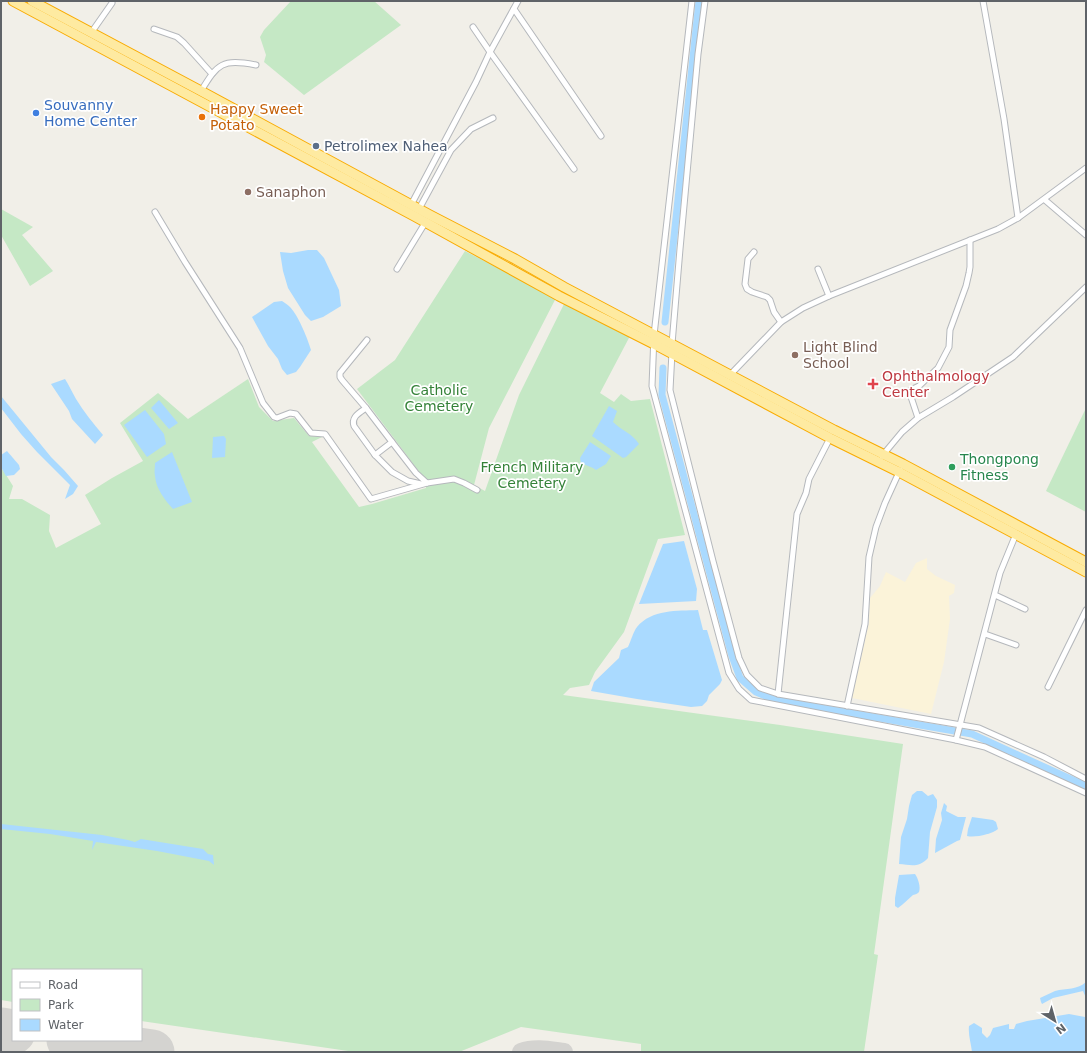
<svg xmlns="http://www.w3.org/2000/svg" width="1087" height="1053" font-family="'DejaVu Sans',sans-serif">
<rect width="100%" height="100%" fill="#f1efe8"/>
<g fill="#c5e8c5">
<polygon points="291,1 374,1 401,25 304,95 264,62 266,55 260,37 264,30"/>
<polygon points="1,209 33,227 22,235 53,271 30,286 1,235"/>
<polygon points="465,251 556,298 489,428 474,485 485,491 519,395 565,302 630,336 600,393 614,402 621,394 631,401 650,399 685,535 658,539 624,632 595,672 589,685 570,688 563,695 780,725 903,744 874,954 878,955 864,1052 641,1052 641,1044 521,1027 459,1052 355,1052 141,1021 141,970 13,970 13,1002 1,1000 1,467 13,486 9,499 22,499 50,515 49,531 56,548 101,524 85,495 112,478 143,461 120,423 158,393 188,419 248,379 259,407 273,421 294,418 309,436 322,437 312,442 359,507 372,504 426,488 426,481 357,389 395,360"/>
<polygon points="1086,408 1086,512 1046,491"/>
</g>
<polygon fill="#fbf3d9" points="927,558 927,569 936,576 955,585 954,593 949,596 950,619 944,662 931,714 852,698 869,623 870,598 880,586 886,572 905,582 916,563"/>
<g fill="#aadaff">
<polygon points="308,250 317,250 324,258 339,290 341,306 323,317 311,321 305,315 288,288 283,271 280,252 291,253"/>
<path d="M282,301C285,303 288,305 290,307C298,315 308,339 311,350L300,367L296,372L287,375L282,369L278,359L268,346L252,317L274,302Z"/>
<path d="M65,379C69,385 72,392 76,399C84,412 93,423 103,435L95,444L72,419L69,411L51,384Z"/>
<polygon points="1,396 51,457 64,470 78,486 73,494 65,499 70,485 37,452 21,434 1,408"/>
<polygon points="159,400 178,423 169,429 151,408"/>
<path d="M609,406L617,411L613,422C622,431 632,433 639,444L626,457L623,458L592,436Z"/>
<polygon points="145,410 164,434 166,444 147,457 124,425"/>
<polygon points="224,436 226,439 225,457 212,458 213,437"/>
<polygon points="590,442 611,456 606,464 596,470 593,468 581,463 580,458"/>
<polygon points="7,451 19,465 20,469 14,475 6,476 1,467 1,455"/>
<path d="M172,452L192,502L173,509C165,500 156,489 155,476C154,472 155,467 155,463Z"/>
<polygon points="684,541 697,589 696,601 639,604 663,544"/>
<path d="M698,610L703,630H707L722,680L720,684L709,695L707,701L702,706L691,707L637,699L591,691L594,682L619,658L621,650L628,647C631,641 633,632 637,627C652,609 677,611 698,610Z"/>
<path d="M917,791H922L928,796L933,794L937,800V807L930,832L928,858C919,868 911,865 899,864L901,837L907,819L909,806L912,795Z"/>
<polygon points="944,803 947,806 946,811 958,817 966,817 960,840 957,841 935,853 936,839 942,820 941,813"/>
<path d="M972,817L993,820L996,822L998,829C992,834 975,838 967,836L968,829Z"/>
<polygon points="1,824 102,835 128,840 135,842 141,839 203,849 208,854 213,855 214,865 209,861 157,851 96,842 92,850 93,841 50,834 1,829"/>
<path d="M915,874C918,878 921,887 919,892C917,894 916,894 913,895C908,899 904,904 898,908L895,906V898L899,875Z"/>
<path d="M1086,982V998L1083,991L1053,998L1042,1004L1041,1002L1040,998C1045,996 1050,993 1055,991C1066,988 1078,990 1086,982Z"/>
<path d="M1069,1014L1085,1017L1086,1015V1050L1085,1052H972C971,1043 968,1035 969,1026L974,1023L982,1028V1033L987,1038L990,1035L993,1028L1009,1024V1029H1014L1016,1024L1027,1021Z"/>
</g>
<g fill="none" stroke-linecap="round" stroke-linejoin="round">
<g stroke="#aadaff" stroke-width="7">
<polyline points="665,322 699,1"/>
<polyline points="663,368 662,395 732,656 740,678 756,692 775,700 972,734 1086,786"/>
</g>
<path stroke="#d4d3d0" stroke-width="18" d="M521,1052C535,1047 549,1050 564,1052"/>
<g stroke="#d4d3d0" stroke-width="45">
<polyline points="1,1030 13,1032"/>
<polyline points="69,1040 152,1052"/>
</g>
<g stroke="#b5b8bc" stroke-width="7">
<g id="minor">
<polyline points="692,1 654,335 652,386 729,673 739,689 751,700 956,740 985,747 1086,793"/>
<polyline points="983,1 1004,119 1018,218"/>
<polyline points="514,9 601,136"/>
<polyline points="473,27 490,52 574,169"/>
<polyline points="154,29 177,37 184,43 212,74"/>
<polyline points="91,33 112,3"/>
<path d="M201,91C218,63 222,59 256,65"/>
<polyline points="1045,200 1086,235"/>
<polyline points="411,205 476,82 490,52 518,1"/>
<polyline points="419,209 451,150 471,129 493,118"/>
<polyline points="155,212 185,262 240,348 263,403 274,417 277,418 290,413 296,414 311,433 325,434 371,499 427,483 454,479 464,483 477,490"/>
<polyline points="754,252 748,259 745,284 747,289 752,292 767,297 770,300 774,312 781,322"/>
<polyline points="397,269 425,223"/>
<polyline points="818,269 829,296"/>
<polyline points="672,344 680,249 698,54 705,1"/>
<polyline points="672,352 670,390 713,561 739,658 747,675 760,688 778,694 979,728 1044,757 1086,779"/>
<polyline points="730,375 781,322 803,308 829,296 998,229 1018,218 1086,168"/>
<polyline points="366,408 342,380 340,377 340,373 367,340"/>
<polyline points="918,418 911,397 911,390 919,386 938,368 949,347 950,330 966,286 969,273 970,267 970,240"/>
<path d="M375,455L354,426C351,417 359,413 366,408L392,442"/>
<polyline points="882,456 902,432 918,418 953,397 1013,357 1086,287"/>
<polyline points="421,484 408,481 392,472 375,455 392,442 416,473 427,483"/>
<polyline points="995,595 1025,609"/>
<polyline points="985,634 1016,645"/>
<polyline points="1048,687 1086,610"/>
<polyline points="778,694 797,514 806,493 809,479 830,438"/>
<polyline points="847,706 865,624 869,557 876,527 885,503 900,470"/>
<polyline points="956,740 1000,573 1016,534"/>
</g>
</g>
<g stroke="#f9ab00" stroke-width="11">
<g id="trunk">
<polyline points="13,1 414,216 559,296 654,344 830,438 899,472 1086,572"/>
<polyline points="32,1 201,91 430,215 515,259 564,287 834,430 903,464 1086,562"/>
</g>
</g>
<use href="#minor" stroke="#fff" stroke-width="5"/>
<use href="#trunk" stroke="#feeaa1" stroke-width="9"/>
</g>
<circle fill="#3f7fe0" stroke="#fff" stroke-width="1.5" cx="36" cy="113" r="4"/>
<circle fill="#e8710a" stroke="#fff" stroke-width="1.5" cx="202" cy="117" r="4"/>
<circle fill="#5c6f8a" stroke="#fff" stroke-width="1.5" cx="316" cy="146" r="4"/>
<g fill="#8d6e63" stroke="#fff" stroke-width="1.5">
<circle cx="248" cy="192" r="4"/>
<circle cx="795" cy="355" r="4"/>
</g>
<path fill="#e0444e" stroke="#fff" stroke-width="1.5" d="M871 378h4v4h4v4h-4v4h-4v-4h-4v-4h4z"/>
<circle fill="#2e9e5b" stroke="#fff" stroke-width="1.5" cx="952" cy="467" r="4"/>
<g text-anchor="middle" stroke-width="3.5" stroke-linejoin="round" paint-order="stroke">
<g font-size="14" fill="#366cbe" stroke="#fff" text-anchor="start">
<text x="44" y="110">Souvanny<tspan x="44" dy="16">Home Center</tspan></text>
</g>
<g font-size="14" fill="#c56008" stroke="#fff" text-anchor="start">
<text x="210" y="114">Happy Sweet<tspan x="210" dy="16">Potato</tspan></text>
</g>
<g font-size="14" fill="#4e5e75" stroke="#fff" text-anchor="start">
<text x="324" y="151">Petrolimex Nahea</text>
</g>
<g font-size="14" fill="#785e54" stroke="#fff" text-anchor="start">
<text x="256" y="197">Sanaphon</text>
<text x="803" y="352">Light Blind<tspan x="803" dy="16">School</tspan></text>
</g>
<g font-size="14" fill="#be3a42" stroke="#fff" text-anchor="start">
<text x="882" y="381">Ophthalmology<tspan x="882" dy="16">Center</tspan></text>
</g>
<g font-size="14" fill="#348238" stroke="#fff">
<text x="439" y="395">Catholic<tspan x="439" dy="16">Cemetery</tspan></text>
<text x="532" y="472">French Military<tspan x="532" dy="16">Cemetery</tspan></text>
</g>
<g font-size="14" fill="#27864d" stroke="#fff" text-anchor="start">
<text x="960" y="464">Thongpong<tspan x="960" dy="16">Fitness</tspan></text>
</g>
</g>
<rect width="1087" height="1053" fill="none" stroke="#5f6368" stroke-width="4"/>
<rect x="12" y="969" width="130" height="72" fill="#ffffff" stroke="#bfc1c3"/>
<rect x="20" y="982" width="20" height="6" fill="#ffffff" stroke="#bfc1c3"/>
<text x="48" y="989" font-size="12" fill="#5f6368">Road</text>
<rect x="20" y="999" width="20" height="12" fill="#c5e8c5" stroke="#bfc1c3"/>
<text x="48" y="1009" font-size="12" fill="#5f6368">Park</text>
<rect x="20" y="1019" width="20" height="12" fill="#aadaff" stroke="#bfc1c3"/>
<text x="48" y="1029" font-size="12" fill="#5f6368">Water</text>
<g transform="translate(1055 1021) rotate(143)" stroke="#ffffff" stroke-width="3" paint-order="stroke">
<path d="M0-3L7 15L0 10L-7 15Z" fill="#5f6368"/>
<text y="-6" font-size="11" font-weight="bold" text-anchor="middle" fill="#5f6368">N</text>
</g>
</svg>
